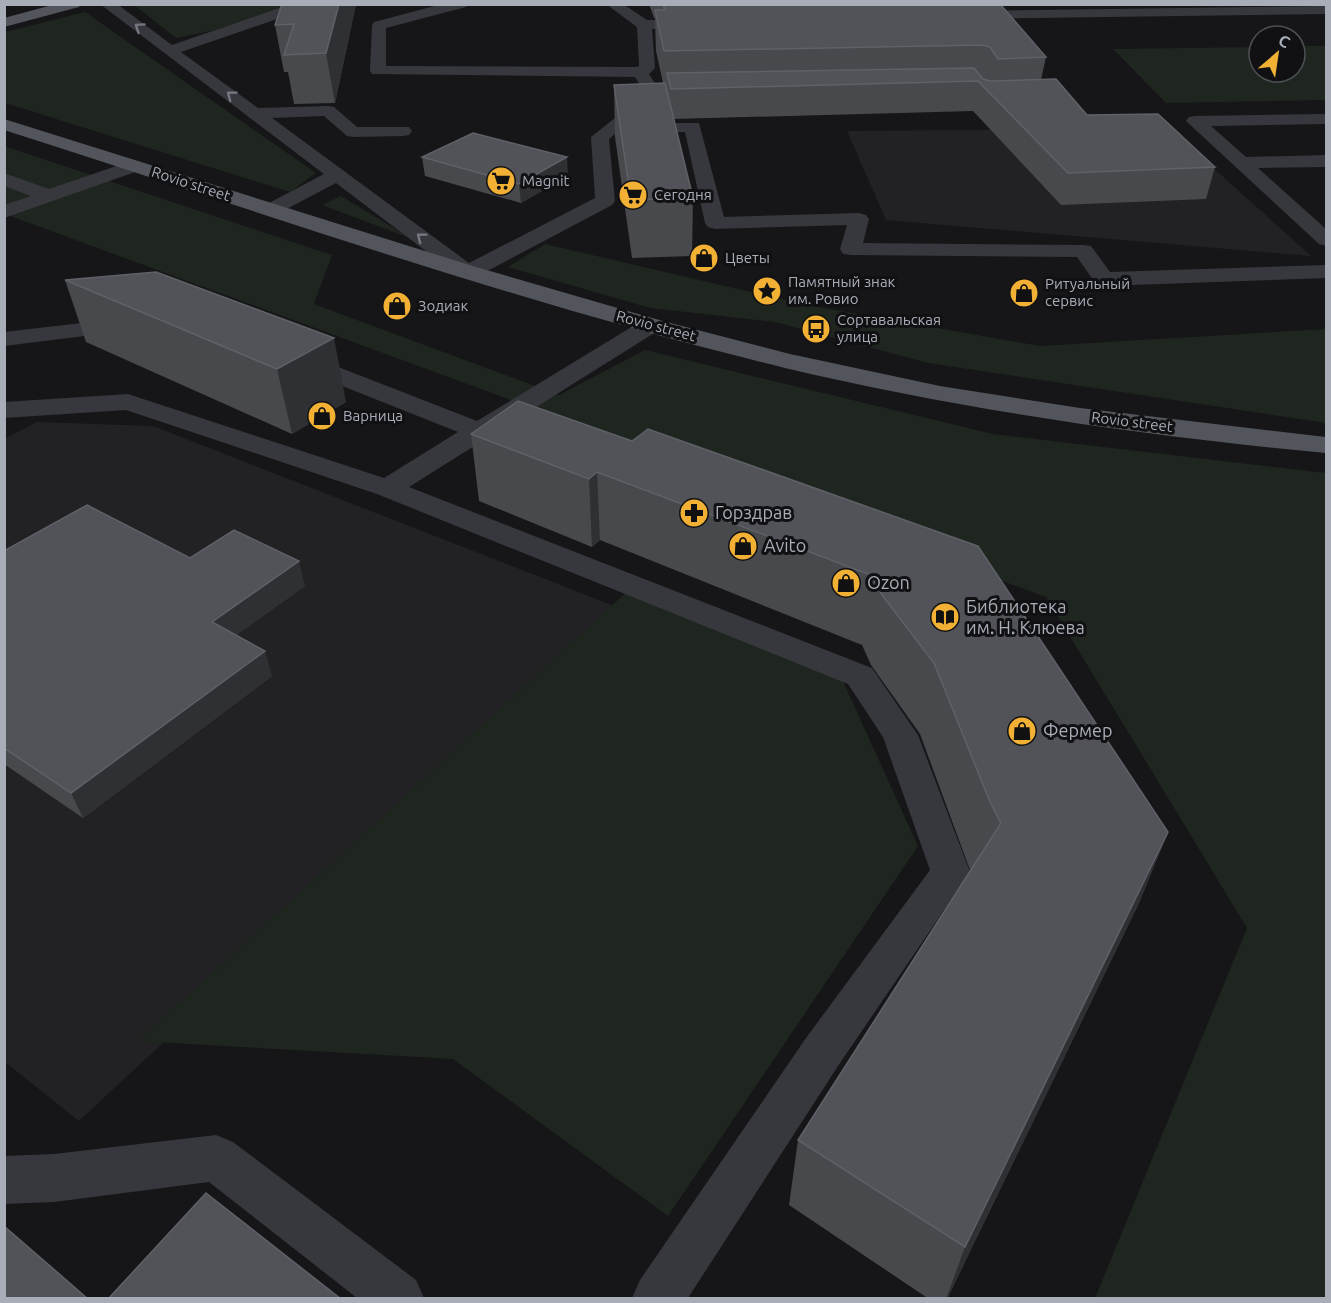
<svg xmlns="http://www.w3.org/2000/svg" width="1331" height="1303" font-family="Ubuntu,sans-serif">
<rect width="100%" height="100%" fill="#161618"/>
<g fill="#222225">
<polygon points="1169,128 1311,256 886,220 847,131"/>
<polygon points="37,422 153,426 627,611 79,1121 5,1062 4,439"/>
</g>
<g fill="#1e261f">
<polygon points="134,5 292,5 211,31 176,38"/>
<polygon points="85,12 316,173 290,192 5,103 5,32"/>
<polygon points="1295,46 1326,46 1326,100 1166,103 1113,49 1259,47 1259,72 1295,72"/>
<polygon points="4,146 332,255 314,304 559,395 645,350 993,434 1326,473 1326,1298 1095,1298 1247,928 1046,597 5,214"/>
<polygon points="341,196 410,238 322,205"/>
<polygon points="545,244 807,305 1040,346 1326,329 1326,423 928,363 775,322 650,308 508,267"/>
<polygon points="632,587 842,679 918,846 668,1216 453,1059 138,1041"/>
</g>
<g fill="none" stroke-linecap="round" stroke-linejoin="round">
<g fill="#37383d" fill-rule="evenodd">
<polygon points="100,4 117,4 172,45 291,4 314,4 312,7 181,52 258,108 328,106 334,107 357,127 409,127 412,131 409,135 403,136 353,137 347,136 324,116 272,118 469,263 595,198 591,137 645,94 635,77 372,74 370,71 372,25 374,22 442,4 468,4 466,7 386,28 386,66 637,67 639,66 637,27 606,4 623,4 647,20 701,19 708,23 701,27 652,29 655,68 649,74 662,95 629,123 699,123 724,217 859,213 866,215 869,219 863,243 1083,245 1091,246 1110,272 1326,265 1326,278 1104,286 1096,284 1077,257 851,255 843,254 840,249 847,225 715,229 708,227 705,223 685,132 631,133 625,132 622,128 609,139 615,201 612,205 476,277 468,279 460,277 336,183 279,213 265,213 262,209 265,205 324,174"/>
<polygon points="1326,6 1326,14 962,19 955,15 962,11"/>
<polygon points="1326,114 1326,124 1211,126 1246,157 1326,155 1326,167 1258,168 1326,229 1326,246 1319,244 1186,121 1189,117 1195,116"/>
<polygon points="134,160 141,162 143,166 141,170 4,218 4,205 31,196 4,186 4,173 49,189"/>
<polygon points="125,318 133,320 137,325 133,330 4,346 4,332"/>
<polygon points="651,318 659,320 663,325 659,330 409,487 872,668 918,735 970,872 838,1066 688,1298 632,1298 640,1280 806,1038 930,870 883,737 848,684 377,494 126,410 4,418 4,402 128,394 384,478 458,432 292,366 289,361 292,356 301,354 310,356 477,421 643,320"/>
<polygon points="216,1135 233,1142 416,1280 424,1298 357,1298 209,1182 54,1202 4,1204 4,1156 54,1154"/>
</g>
<g fill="#53555c" fill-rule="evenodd">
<polygon points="56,4 81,4 79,7 4,27 4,18"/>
<path d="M4,119L476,267L659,320L790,354L940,386L1080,408L1326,437V453C1145,436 963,410 785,368C521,304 263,213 4,130Z"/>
</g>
</g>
<g fill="#47494d">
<polygon points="282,4 356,4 335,103 294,104 288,72 284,72 275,25"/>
<polygon points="649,4 1000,4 1046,57 1041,80 1087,115 1215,167 1206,199 1061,205 973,111 673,119 693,198 692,256 632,258 615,137 614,85 663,83 656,51 655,18 654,18"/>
<polygon points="422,157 568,176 521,203 425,176"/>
<polygon points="156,272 346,402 292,434 86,342 65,280"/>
<polygon points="471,434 632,441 978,546 1168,832 1139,903 947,1299 929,1299 789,1205 798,1140 970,870 920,734 871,665 862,645 600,540 592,547 479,501"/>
<polygon points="4,551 190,558 305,586 236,635 272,676 83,818 4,764"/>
</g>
<g fill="#2f3033">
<polygon points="339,4 356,4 335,103 326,53"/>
<polygon points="567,157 568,176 521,203 519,184"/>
<polygon points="334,338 346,402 292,434 277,369"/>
<polygon points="597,472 600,540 592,547 589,479"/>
<polygon points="299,561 305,586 220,647 212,622"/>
<polygon points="265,651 272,676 83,818 71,793"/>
<polygon points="1168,832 1139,903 947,1299 946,1299 965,1247"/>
</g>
<g fill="#525359" stroke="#5f6168" stroke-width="1.5">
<polygon points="282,4 339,4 326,53 284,55 294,24 275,25"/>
<polygon points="663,4 1000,4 1046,57 998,59 990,47 982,45 664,51 655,10 665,10"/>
<polygon points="974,68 983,79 990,81 1056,79 1087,115 1158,114 1215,167 1068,173 978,81 671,89 667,73"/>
<polygon points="665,83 693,198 631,200 614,85"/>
<polygon points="473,133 567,157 519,184 422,157"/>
<polygon points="156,272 334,338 277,369 65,280"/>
<polygon points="518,401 632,441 648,429 978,546 1168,832 965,1247 798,1140 1001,823 990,802 934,663 882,595 871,575 597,472 589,479 471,434"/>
<polygon points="87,505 190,558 234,530 299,561 212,622 265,651 71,793 4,748 4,551"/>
<polygon points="206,1193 341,1299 108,1299"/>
<polygon points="4,1226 88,1299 4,1299"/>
</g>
<defs><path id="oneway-chevron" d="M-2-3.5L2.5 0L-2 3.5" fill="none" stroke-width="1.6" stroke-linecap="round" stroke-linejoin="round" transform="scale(1.5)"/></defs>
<g stroke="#757881">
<use href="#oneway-chevron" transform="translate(139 27) rotate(-145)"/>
<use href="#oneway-chevron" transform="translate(231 95) rotate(-143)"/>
<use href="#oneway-chevron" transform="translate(421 237) rotate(-143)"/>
</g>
<defs>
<g id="supermarket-disc" transform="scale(1.5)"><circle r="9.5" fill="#f2b134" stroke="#111113"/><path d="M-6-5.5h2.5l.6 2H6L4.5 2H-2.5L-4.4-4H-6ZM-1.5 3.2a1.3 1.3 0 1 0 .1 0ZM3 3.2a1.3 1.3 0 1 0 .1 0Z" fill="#111"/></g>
<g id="shop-disc" transform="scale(1.5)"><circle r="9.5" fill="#f2b134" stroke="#111113"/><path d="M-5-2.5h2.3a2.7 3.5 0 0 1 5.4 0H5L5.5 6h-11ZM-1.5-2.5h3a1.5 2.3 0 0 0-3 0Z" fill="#111"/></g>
<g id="sight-disc" transform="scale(1.5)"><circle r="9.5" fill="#f2b134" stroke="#111113"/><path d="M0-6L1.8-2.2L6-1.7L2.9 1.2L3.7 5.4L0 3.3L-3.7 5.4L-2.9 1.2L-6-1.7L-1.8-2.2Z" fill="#111"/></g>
<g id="bus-disc" transform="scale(1.5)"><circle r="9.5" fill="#f2b134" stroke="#111113"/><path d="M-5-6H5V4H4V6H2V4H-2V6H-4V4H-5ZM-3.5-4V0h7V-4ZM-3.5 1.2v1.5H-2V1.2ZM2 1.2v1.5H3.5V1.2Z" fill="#111"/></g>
<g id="pharmacy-disc" transform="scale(1.5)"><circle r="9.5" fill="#f2b134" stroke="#111113"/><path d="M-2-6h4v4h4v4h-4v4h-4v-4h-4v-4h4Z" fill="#111"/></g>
<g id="library-disc" transform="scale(1.5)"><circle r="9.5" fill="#f2b134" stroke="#111113"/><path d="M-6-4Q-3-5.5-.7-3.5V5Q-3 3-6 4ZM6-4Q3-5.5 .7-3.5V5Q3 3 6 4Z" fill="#111"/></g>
</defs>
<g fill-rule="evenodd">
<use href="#supermarket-disc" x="501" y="181"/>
<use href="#supermarket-disc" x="633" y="195"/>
<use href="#shop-disc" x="704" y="258"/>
<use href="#sight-disc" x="767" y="291"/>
<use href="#shop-disc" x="1024" y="293"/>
<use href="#shop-disc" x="397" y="306"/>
<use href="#bus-disc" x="816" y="329"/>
<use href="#shop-disc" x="322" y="416"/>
<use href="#pharmacy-disc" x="694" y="513"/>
<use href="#shop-disc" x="743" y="546"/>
<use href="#shop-disc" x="846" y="583"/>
<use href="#library-disc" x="945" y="617"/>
<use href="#shop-disc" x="1022" y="731"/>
</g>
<g text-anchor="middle" stroke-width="6" stroke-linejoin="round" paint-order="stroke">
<g font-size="15" fill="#a8adb8" stroke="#111113" text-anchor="start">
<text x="522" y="186">Magnit</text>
<text x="654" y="200">Сегодня</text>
<text x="725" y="263">Цветы</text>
<text x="788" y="287">Памятный знак<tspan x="788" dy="17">им. Ровио</tspan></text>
<text x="1045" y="289">Ритуальный<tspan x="1045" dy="17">сервис</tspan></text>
<text x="418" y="311">Зодиак</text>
<text x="837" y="325">Сортавальская<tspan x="837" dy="17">улица</tspan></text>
<text x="343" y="421">Варница</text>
</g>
<g font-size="15" fill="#a8adb8" stroke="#111113">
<text transform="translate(191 184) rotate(18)" y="5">Rovio street</text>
<text transform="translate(656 326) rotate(15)" y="5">Rovio street</text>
<text transform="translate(1132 422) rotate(7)" y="5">Rovio street</text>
</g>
<g font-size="18" fill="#a8adb8" stroke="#111113" text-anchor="start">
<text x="715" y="519">Горздрав</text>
<text x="764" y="552">Avito</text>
<text x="867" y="589">Ozon</text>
<text x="966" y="613">Библиотека<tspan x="966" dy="21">им. Н. Клюева</tspan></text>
<text x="1043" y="737">Фермер</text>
</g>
</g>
<rect width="1331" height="1303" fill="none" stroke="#a8adb8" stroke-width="12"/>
<g transform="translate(1277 54) rotate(29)"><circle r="28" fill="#111113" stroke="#4d4f55" stroke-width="1.5"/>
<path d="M0-4.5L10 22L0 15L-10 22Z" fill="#f2b134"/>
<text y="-9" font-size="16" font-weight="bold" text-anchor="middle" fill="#a8adb8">С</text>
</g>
</svg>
